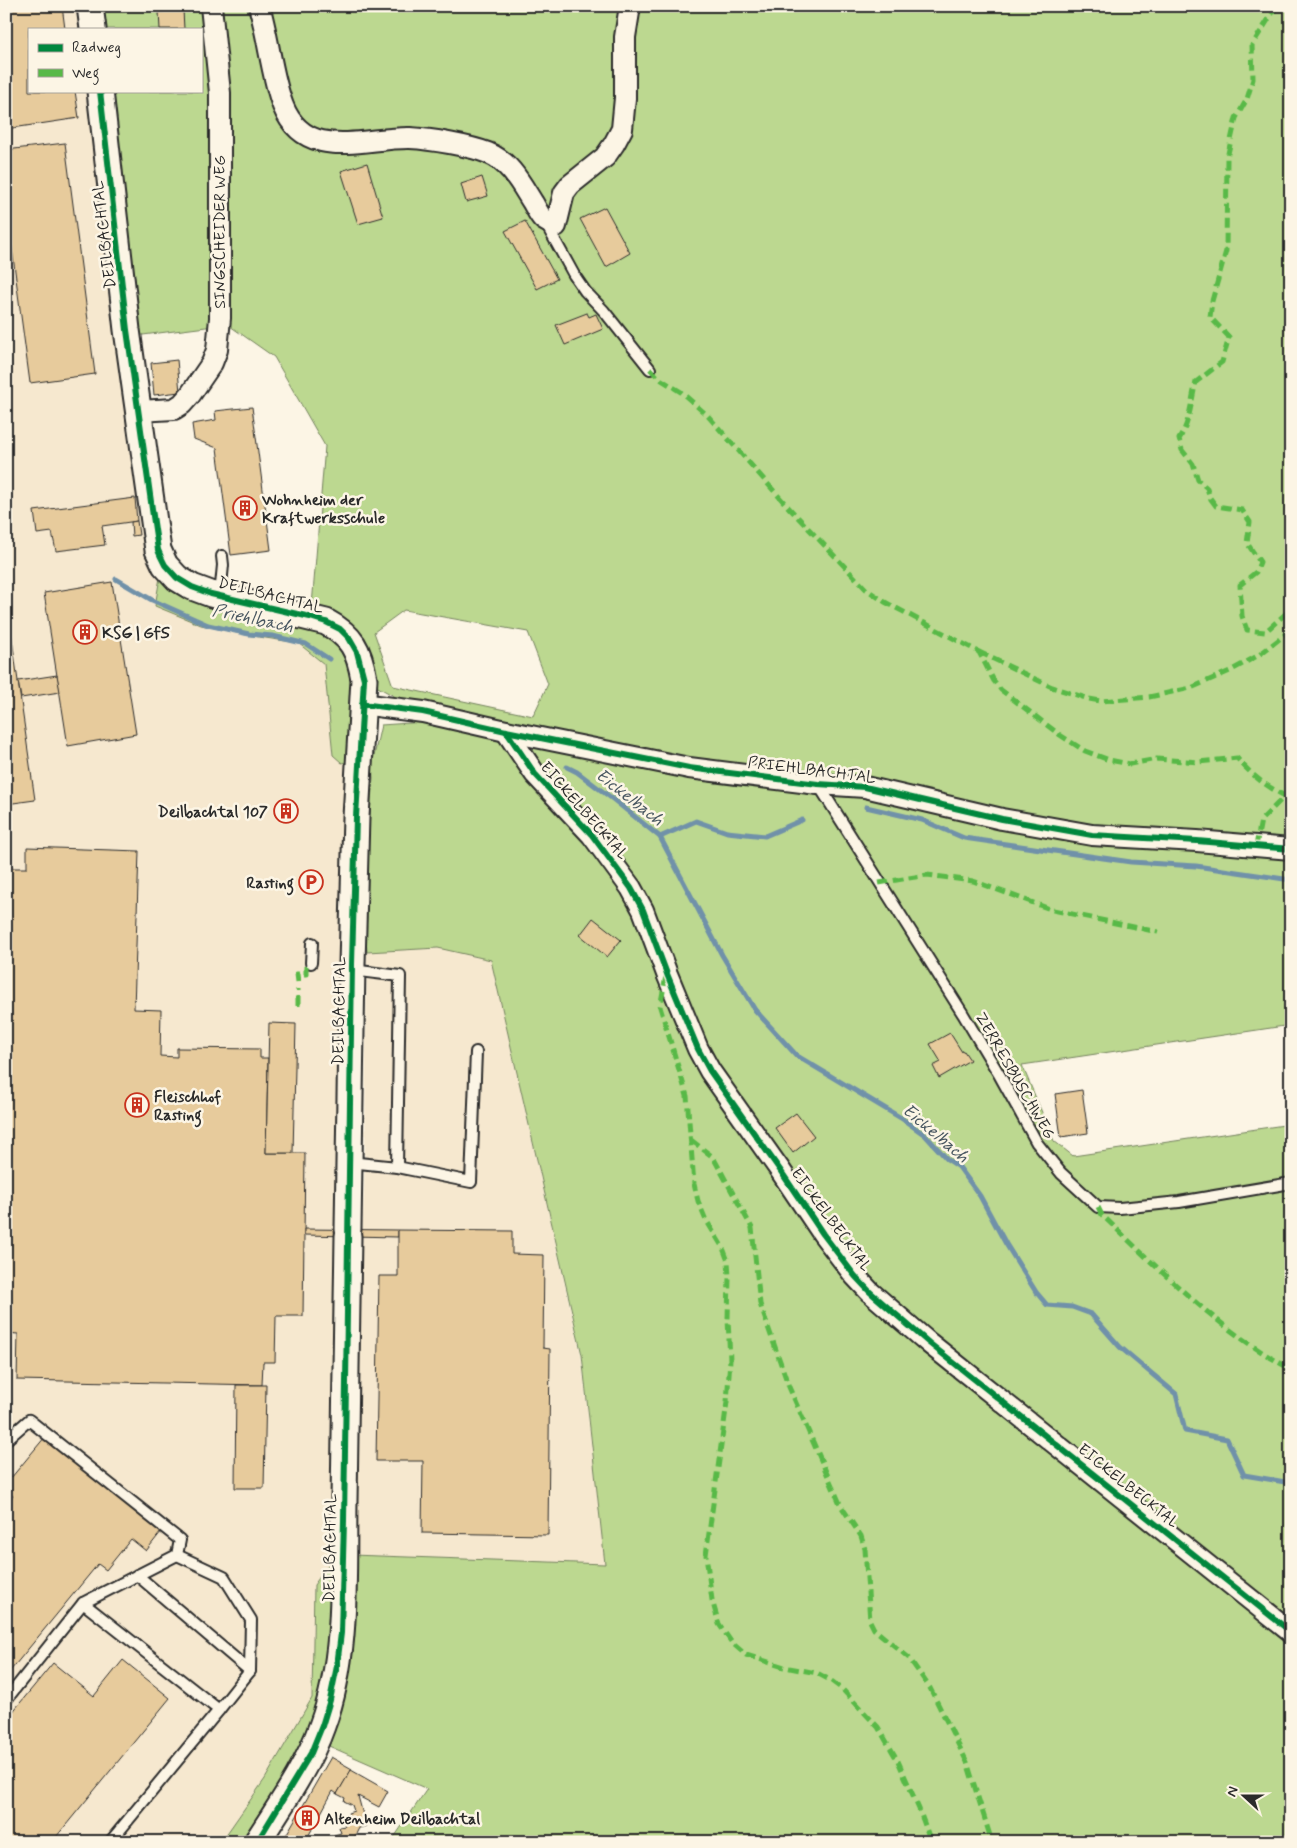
<svg xmlns="http://www.w3.org/2000/svg" width="1297" height="1848" font-family="Mynerve,sans-serif">
<rect width="100%" height="100%" fill="#fcf5e5"/>
<filter id="ink" filterUnits="userSpaceOnUse"><feTurbulence type="fractalNoise" baseFrequency=".02" numOctaves="2"/><feDisplacementMap in="SourceGraphic" scale="10" xChannelSelector="R" yChannelSelector="G"/><feConvolveMatrix kernelMatrix="1 2 1 2 8 2 1 2 1" color-interpolation-filters="sRGB"/></filter>
<g filter="url(#ink)">
<g fill="#f6e8cf">
<polygon points="6,6 83,6 86,29 29,29 29,91 95,91 162,566 155,606 201,625 246,635 297,643 324,664 333,755 353,761 335,1555 314,1585 312,1698 265,1779 221,1842 6,1842"/>
<polygon points="438,948 491,960 581,1355 605,1564 351,1555 365,1163 367,952"/>
</g>
<g fill="#bcd890" stroke="#74825e" fill-rule="evenodd">
<path d="M98,6H1291V1025L1022,1065L1054,1141L1073,1156L1291,1124V1842H391L427,1789L322,1743L338,1702L354,1632L351,1555L605,1564L582,1355L491,960L438,948L367,952L365,927L369,824L373,778L372,765L381,725L425,722L403,701L376,686L312,606L325,446L274,357L220,319L214,326L135,336L109,91H201V29H101ZM404,610L528,632L548,684L533,716L393,686L374,632Z"/>
<polygon points="162,566 308,619 358,661 353,761 342,763 333,755 324,664 298,643 246,635 201,625 155,606"/>
<polygon points="335,1555 332,1632 321,1698 302,1749 240,1842 221,1842 265,1779 312,1698 314,1585"/>
</g>
<g fill="none" stroke-linecap="round" stroke-linejoin="round">
<g stroke="#7091a9" stroke-width="5">
<polyline points="116,579 152,600 208,625 249,634 273,636 306,644 329,659"/>
<polyline points="567,767 577,772 614,800 660,837 722,955 755,1010 797,1056 901,1118 925,1135 947,1159 959,1167 980,1196 1006,1244 1036,1292 1047,1305 1072,1307 1091,1314 1120,1347 1176,1394 1185,1431 1227,1439 1244,1475 1291,1483"/>
<polyline points="866,807 922,820 964,838 1131,862 1196,866 1291,880"/>
<polyline points="660,837 696,821 727,832 765,836 802,820"/>
</g>
</g>
<g fill="#e7cb9c" stroke="#2b2b2b">
<polygon points="6,6 62,6 65,29 29,29 29,91 75,91 79,118 6,129"/>
<polygon points="183,10 184,29 160,29 159,12"/>
<polygon points="65,143 95,374 30,383 6,204 6,150"/>
<polygon points="367,163 383,217 358,224 341,171"/>
<polygon points="482,177 488,196 466,202 461,184"/>
<polygon points="605,207 630,253 606,267 580,219"/>
<polygon points="525,221 557,279 537,289 505,231"/>
<polygon points="587,313 589,317 596,314 603,329 565,345 556,325"/>
<polygon points="177,360 180,392 154,395 151,363"/>
<polygon points="252,407 271,550 231,555 217,448 194,439 192,424 216,420 215,411"/>
<polygon points="135,498 137,521 102,526 105,545 56,551 52,532 37,534 34,511"/>
<polygon points="137,521 139,535 132,536 131,522"/>
<polygon points="112,582 136,734 68,746 44,593"/>
<polygon points="6,597 35,800 6,804"/>
<polygon points="57,675 60,692 21,698 18,681"/>
<polygon points="282,809 291,809 290,814 282,814"/>
<polygon points="27,847 139,851 134,1009 161,1010 160,1056 177,1057 177,1048 260,1049 260,1058 268,1058 266,1153 305,1153 304,1235 303,1316 276,1316 275,1362 263,1362 262,1385 17,1380 18,1334 6,1333 6,868 27,868"/>
<polygon points="593,918 621,940 607,957 580,935"/>
<polygon points="269,1023 296,1024 293,1153 266,1153"/>
<polygon points="950,1033 962,1052 964,1051 970,1060 939,1078 933,1066 941,1062 930,1044"/>
<polygon points="1082,1090 1088,1133 1061,1137 1055,1094"/>
<polygon points="796,1113 814,1136 793,1153 775,1128"/>
<polygon points="304,1229 398,1230 398,1237 304,1235"/>
<polygon points="398,1230 512,1231 512,1254 544,1255 543,1348 550,1349 548,1535 422,1533 423,1461 376,1461 379,1276 398,1276"/>
<polygon points="236,1385 266,1385 264,1488 235,1488"/>
<polygon points="45,1437 161,1532 146,1551 131,1539 106,1570 98,1564 6,1676 6,1504 13,1496 6,1491 6,1484"/>
<polygon points="123,1660 170,1698 52,1842 6,1842 6,1720 53,1663 94,1696"/>
<polygon points="331,1757 352,1769 337,1794 333,1791 305,1842 282,1842"/>
<polygon points="351,1770 388,1791 379,1807 358,1796 366,1826 359,1828 355,1836 357,1842 336,1842 334,1835 341,1833 339,1827 345,1826 343,1820 349,1819 348,1813 354,1811 352,1805 344,1801 345,1798 337,1794"/>
</g>
<g fill="none" stroke-linecap="round" stroke-linejoin="round">
<g stroke="#2b2b2b" stroke-width="14">
<g id="service">
<polyline points="546,224 574,275 585,291 604,311 650,369"/>
<polyline points="220,596 223,565 222,556"/>
<polyline points="818,784 963,1014 1000,1076 1037,1143 1061,1173 1098,1207 1120,1208 1179,1202 1291,1183"/>
<polyline points="311,963 312,943"/>
<polyline points="352,970 400,976 397,1167"/>
<polyline points="349,1162 397,1167 471,1182 476,1052"/>
<polyline points="6,1440 29,1420 180,1540 177,1555 83,1603"/>
<polyline points="177,1555 224,1577 251,1620 250,1671 219,1710"/>
<polyline points="137,1575 250,1671"/>
<polyline points="6,1700 83,1603 219,1710 110,1842"/>
</g>
</g>
<g stroke="#2b2b2b" stroke-width="24">
<g id="minor">
<path d="M259,6C269,39 271,74 283,106C306,163 364,137 410,138C431,139 470,146 488,153C510,162 521,184 533,203C536,208 539,215 543,219C546,222 552,224 556,226L564,193L570,185L605,157L614,144L622,129L625,98V37L630,6"/>
<polyline points="139,411 174,409 182,404 190,395 212,363 217,350 220,318 220,93 211,6"/>
<polyline points="362,704 423,712 506,731 689,768 818,784 865,787 1002,819 1092,835 1197,841 1291,849"/>
<polyline points="506,731 535,774 592,835 631,888 643,910 667,974 698,1049 710,1071 780,1170 823,1234 855,1276 870,1292 929,1343 1291,1632"/>
</g>
</g>
<g stroke="#2b2b2b" stroke-width="29">
<g id="tertiary">
<polyline points="90,6 93,29"/>
<path d="M100,91L127,330L158,550L165,565L177,578L192,587L211,594L326,622C352,636 359,650 364,679L356,817L352,964L348,1229"/>
<path d="M257,1842C280,1806 308,1766 322,1726C348,1657 343,1574 344,1501C345,1413 347,1324 348,1236"/>
</g>
</g>
<use href="#service" stroke="#fcf5e5" stroke-width="10"/>
<use href="#minor" stroke="#fcf5e5" stroke-width="20"/>
<use href="#tertiary" stroke="#fcf5e5" stroke-width="25"/>
<g stroke="#58b947" stroke-width="5" stroke-dasharray="10 5" stroke-linecap="butt">
<path d="M1277,6L1252,45L1253,79L1247,99L1236,118L1227,158L1226,251L1212,301L1210,317L1229,337L1222,362L1196,382C1191,401 1190,423 1179,439L1182,450L1193,464L1198,480L1207,488L1210,498L1216,506L1242,510L1250,522L1247,543L1260,562L1256,572L1240,585L1242,616L1247,630L1265,632L1291,609"/>
<path d="M650,369L660,379L681,392L708,416L790,509L866,589L885,602L979,652L994,681L1001,690L1060,735L1085,751L1109,760L1130,764L1157,759L1198,762L1237,758C1251,775 1266,786 1285,796L1261,820L1256,846"/>
<polyline points="979,652 1052,687 1089,699 1101,701 1149,697 1191,688 1230,671 1259,655 1291,630"/>
<polyline points="879,883 927,875 973,881 1053,910 1158,932"/>
<polyline points="666,976 660,1007 687,1096 694,1184 698,1201 705,1218 723,1248 728,1261 729,1277 728,1319 730,1360 727,1402 706,1555 712,1600 719,1624 732,1643 746,1655 784,1667 817,1673 830,1680 841,1688 878,1727 898,1761 919,1809 931,1842"/>
<polyline points="298,982 297,974 306,974 306,963"/>
<polyline points="298,1006 298,989"/>
<polyline points="691,1140 713,1157 752,1228 760,1304 789,1387 841,1506 861,1536 865,1549 870,1621 874,1629 909,1658 930,1688 967,1762 992,1842"/>
<path d="M1098,1207L1102,1215C1160,1270 1219,1331 1291,1369"/>
</g>
<g stroke="#fcf5e5" stroke-width="9">
<g id="cycleway">
<polyline points="100,91 127,330 152,509 158,550 161,557 165,565 177,578 192,587 211,594 310,617 326,622 340,629 349,638 357,652 364,679 356,817 352,964 344,1521 341,1633 337,1666 330,1700 322,1726 311,1753 257,1842"/>
<polyline points="362,704 423,712 506,731 689,768 818,784 865,787 1002,819 1092,835 1197,841 1291,849"/>
<polyline points="506,731 535,774 592,835 631,888 643,910 667,974 698,1049 710,1071 780,1170 823,1234 855,1276 870,1292 929,1343 1291,1632"/>
</g>
</g>
<use href="#cycleway" stroke="#00873e" stroke-width="6"/>
</g>
</g>
<defs>
<g id="building-ring" transform="scale(1.25)"><circle r="9.5" fill="#fcf5e5" stroke="#c8321e" stroke-width="1.5"/><path d="M-4-6H4V6H1V3H-1V6H-4ZM-2.5-4.3h1.7v1.8h-1.7ZM.8-4.3h1.7v1.8H.8ZM-2.5-1h1.7V.8h-1.7ZM.8-1h1.7V.8H.8Z" fill="#c8321e"/></g>
<g id="parking-ring" transform="scale(1.25)"><circle r="9.5" fill="#fcf5e5" stroke="#c8321e" stroke-width="1.5"/><path d="M-3.5-5.5H1a3.5 3.5 0 0 1 0 7H-1V5.5H-3.5ZM-1-3.4V-.6H.8a1.4 1.4 0 0 0 0-2.8Z" fill="#c8321e"/></g>
</defs>
<g fill-rule="evenodd">
<use href="#building-ring" x="245" y="508"/>
<use href="#building-ring" x="85" y="632"/>
<use href="#building-ring" x="286" y="811"/>
<use href="#parking-ring" x="311" y="882"/>
<use href="#building-ring" x="137" y="1105"/>
<use href="#building-ring" x="307" y="1818"/>
</g>
<g text-anchor="middle" stroke-width="5" stroke-linejoin="round" paint-order="stroke">
<g font-size="16" fill="#2b2b2b" stroke="#fcf5e5">
<text transform="translate(219 232) rotate(-90)" y="6">SINGSCHEIDER WEG</text>
<text transform="translate(103 235) rotate(-97)" y="6">DEILBACHTAL</text>
<text transform="translate(271 594) rotate(14)" y="6">DEILBACHTAL</text>
<text transform="translate(812 769) rotate(7)" y="6">PRIEHLBACHTAL</text>
<text transform="translate(585 810) rotate(49)" y="6">EICKELBECKTAL</text>
<text transform="translate(338 1011) rotate(-89)" y="6">DEILBACHTAL</text>
<text transform="translate(1016 1075) rotate(60)" y="6">ZERRESBUSCHWEG</text>
<text transform="translate(832 1219) rotate(54)" y="6">EICKELBECKTAL</text>
<text transform="translate(1129 1485) rotate(39)" y="6">EICKELBECKTAL</text>
<text transform="translate(329 1548) rotate(-89)" y="6">DEILBACHTAL</text>
</g>
<g font-size="16" font-weight="bold" fill="#2b2b2b" stroke="#fcf5e5" text-anchor="start">
<text x="262" y="505">Wohnheim der<tspan x="262" dy="18">Kraftwerksschule</tspan></text>
<text x="102" y="638">KSG | GfS</text>
<text x="268" y="817" text-anchor="end">Deilbachtal 107</text>
<text x="294" y="888" text-anchor="end">Rasting</text>
<text x="154" y="1102">Fleischhof<tspan x="154" dy="18">Rasting</tspan></text>
<text x="324" y="1824">Altenheim Deilbachtal</text>
</g>
<g font-size="18" font-style="italic" fill="#485660" stroke="#fcf5e5">
<text transform="translate(253 618) rotate(12)" y="6">Priehlbach</text>
<text transform="translate(630 797) rotate(38)" y="6">Eickelbach</text>
<text transform="translate(936 1133) rotate(40)" y="6">Eickelbach</text>
</g>
</g>
<rect width="1297" height="1848" fill="none" stroke="#fcf5e5" stroke-width="25"/>
<rect x="12" y="12" width="1272" height="1823" fill="none" stroke="#2b2b2b" stroke-width="2" filter="url(#ink)"/>
<rect x="28" y="28" width="175" height="65" fill="#fcf5e5" stroke="#a8a49b"/>
<rect x="38" y="44" width="25" height="8" fill="#00873e" stroke="#a8a49b"/>
<text x="72" y="52" font-size="15" fill="#2b2b2b">Radweg</text>
<rect x="38" y="69" width="25" height="8" fill="#58b947" stroke="#a8a49b"/>
<text x="72" y="78" font-size="15" fill="#2b2b2b">Weg</text>
<g transform="translate(1244 1796) rotate(291)" stroke="#fcf5e5" stroke-width="4" paint-order="stroke">
<path d="M0-4L9 19L0 12L-9 19Z" fill="#2b2b2b"/>
<text y="-8" font-size="14" font-weight="bold" text-anchor="middle" fill="#2b2b2b">N</text>
</g>
</svg>
